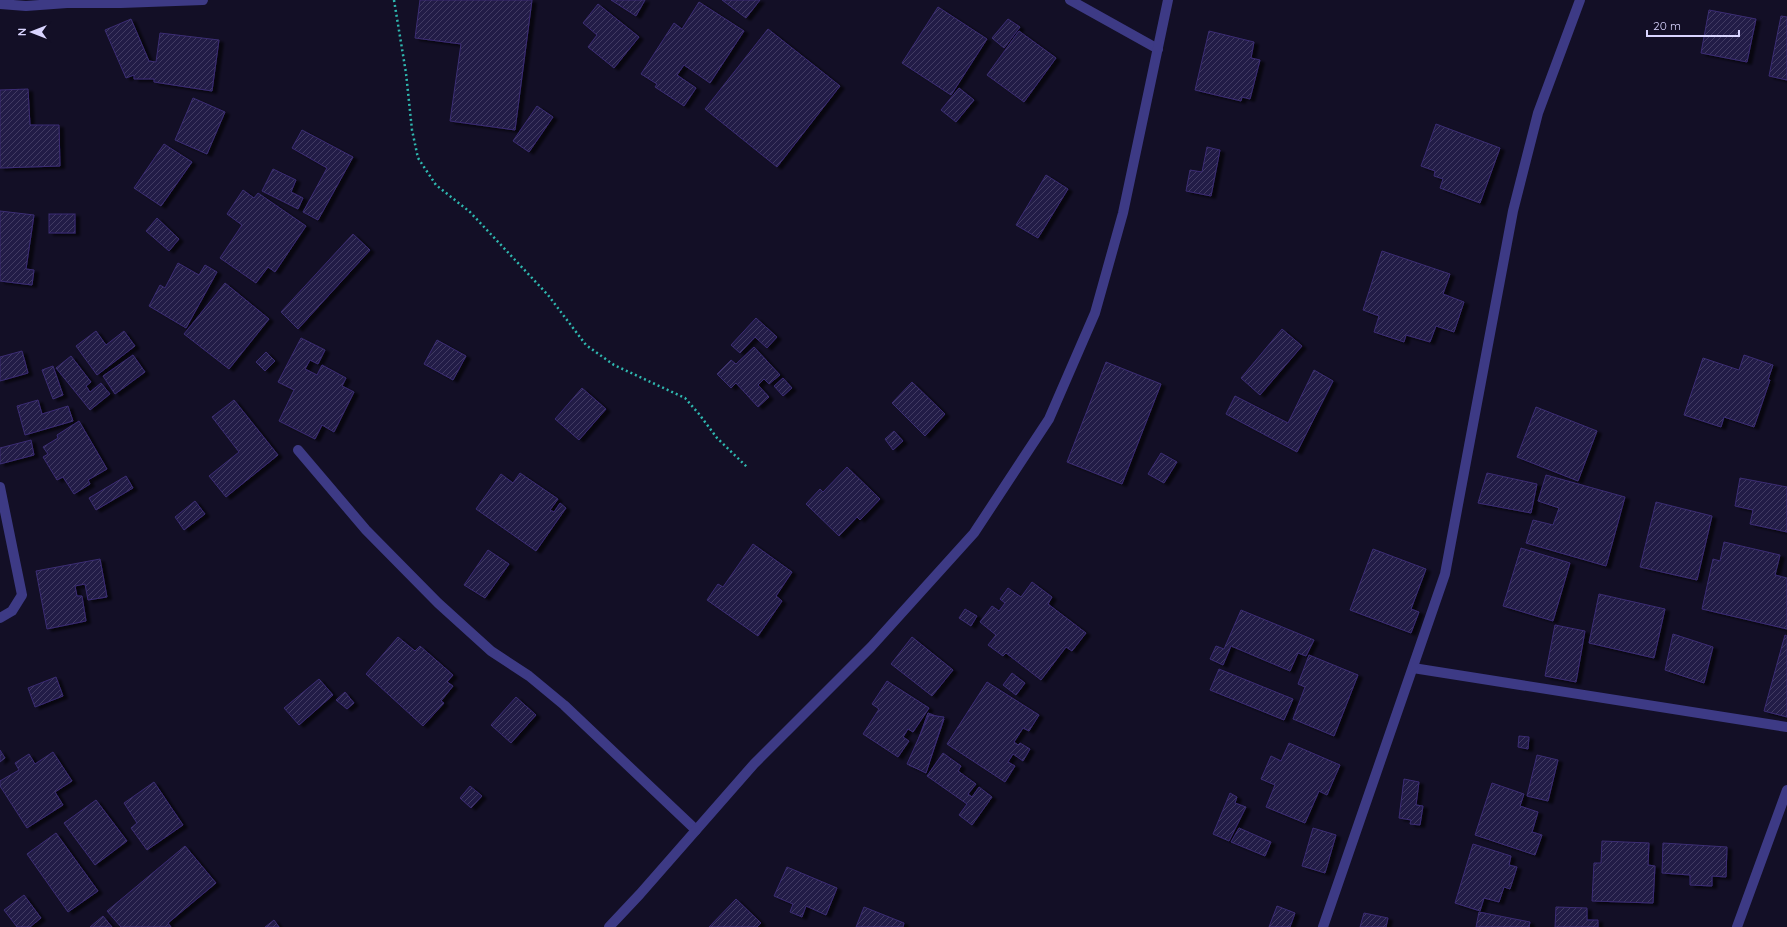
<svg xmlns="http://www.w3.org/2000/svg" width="1787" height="927" font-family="Quicksand,sans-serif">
<defs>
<pattern id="building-hatch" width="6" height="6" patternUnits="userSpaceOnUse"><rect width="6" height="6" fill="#241b47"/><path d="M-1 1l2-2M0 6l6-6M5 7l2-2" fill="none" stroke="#433b63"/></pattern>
<filter id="shadow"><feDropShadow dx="4.5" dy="2.5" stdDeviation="1" flood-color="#0009"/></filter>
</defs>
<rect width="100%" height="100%" fill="#130f26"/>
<g fill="url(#building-hatch)" stroke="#3b2d73" filter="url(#shadow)">
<polygon points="420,0 532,0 515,130 450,121 461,44 415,38"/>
<polygon points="611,0 645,0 636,16"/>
<polygon points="722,0 760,0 746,18"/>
<polygon points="699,2 744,31 710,83 684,65 677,75 696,88 684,106 655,87 657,84 641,74 674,23 682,29"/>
<polygon points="598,4 639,37 614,68 588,47 597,35 583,23"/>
<polygon points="938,7 987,39 951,95 902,63"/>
<polygon points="1709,10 1756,19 1747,62 1701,53"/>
<polygon points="1781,16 1787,17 1787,80 1769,76"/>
<polygon points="131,19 149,61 156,62 160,33 219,40 212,91 154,82 154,79 134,79 134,75 126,78 105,30"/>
<polygon points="1008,19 1020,27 1004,48 992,38"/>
<polygon points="768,29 840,86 777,167 705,109"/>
<polygon points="1019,31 1056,58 1024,102 987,75"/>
<polygon points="1209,31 1254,42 1251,58 1260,60 1250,99 1242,97 1241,101 1195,90"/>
<polygon points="959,88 974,100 956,122 941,110"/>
<polygon points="28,89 30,125 59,125 60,166 0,168 0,90"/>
<polygon points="193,98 225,112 207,154 175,140"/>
<polygon points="537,106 553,117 529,152 513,141"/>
<polygon points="1436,124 1500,148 1480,203 1440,188 1443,179 1434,176 1435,171 1421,166"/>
<polygon points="302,130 353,157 318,220 303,212 327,168 292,148"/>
<polygon points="164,144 192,162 161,206 134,188"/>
<polygon points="1207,147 1220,150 1211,196 1186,191 1190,170 1202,172"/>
<polygon points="273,169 296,180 291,192 303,198 298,209 262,191"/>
<polygon points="1046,175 1068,189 1038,238 1016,225"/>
<polygon points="243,190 254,198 258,193 306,226 275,272 268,267 256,283 220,258 242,225 227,214"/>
<polygon points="0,211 34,215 26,269 34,270 32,285 0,281"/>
<rect x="49" y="214" width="26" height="19"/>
<polygon points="157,218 179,239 169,251 146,231"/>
<polygon points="353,234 370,250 298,329 281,312"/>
<polygon points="1382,251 1450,274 1443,294 1464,302 1454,332 1436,326 1430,342 1406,335 1404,342 1374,332 1379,316 1363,310"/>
<polygon points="178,263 199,275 205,265 217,272 186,328 149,306 160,285 165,288"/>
<polygon points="225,283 269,319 229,369 184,334"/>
<polygon points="756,318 777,337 767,348 755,337 740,353 731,345"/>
<polygon points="1282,329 1302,346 1260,395 1241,378"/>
<polygon points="96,331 106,345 124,331 135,346 97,375 76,346"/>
<polygon points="301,338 325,350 318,364 310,360 305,369 317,375 322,365 346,378 342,386 354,392 334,432 322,425 315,439 279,421 294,390 278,382"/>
<polygon points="437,340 466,356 453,380 424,364"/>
<polygon points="754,347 780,375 769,384 764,379 758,385 769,397 758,407 736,383 731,388 717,374 731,360 736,364"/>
<polygon points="22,351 28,373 0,381 0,357"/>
<polygon points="266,352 275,361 265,371 256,362"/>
<polygon points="133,355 145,372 115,394 103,376"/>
<polygon points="1744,355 1773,365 1768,380 1770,380 1754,427 1724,417 1721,427 1684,415 1703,358 1739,370"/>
<polygon points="71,356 91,382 86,386 90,392 101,383 110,394 90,410 56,368"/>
<polygon points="1106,362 1161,384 1122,484 1067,462"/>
<polygon points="53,366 63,395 53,399 42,370"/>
<polygon points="1314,370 1333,381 1297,452 1226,414 1235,396 1288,423"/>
<polygon points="783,378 792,388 783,396 774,386"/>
<polygon points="912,382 945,414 925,436 892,403"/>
<polygon points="582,388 606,409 579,440 555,419"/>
<polygon points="38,400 42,414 68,406 73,421 25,435 17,406"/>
<polygon points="234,400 278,455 226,497 209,476 239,452 212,417"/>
<polygon points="1536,407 1597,431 1578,481 1517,457"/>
<polygon points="79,421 107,469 88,480 90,484 74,494 63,477 57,480 43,457 48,454 43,447 58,438 57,435"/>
<polygon points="894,431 903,441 893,450 885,439"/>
<polygon points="31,440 34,455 0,464 0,448"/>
<polygon points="1161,453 1177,462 1164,483 1148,474"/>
<polygon points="847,467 880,499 860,520 857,517 839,536 806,504 820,489 823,492"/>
<polygon points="520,473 558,499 550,510 554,512 560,503 566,508 536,551 476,509 501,474 513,483"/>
<polygon points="1487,473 1537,484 1531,513 1478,503"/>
<polygon points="1546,475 1625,497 1606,566 1526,543 1533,520 1553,525 1559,508 1538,501"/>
<polygon points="126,476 133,488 96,510 89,498"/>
<polygon points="1740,478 1787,487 1787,532 1750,524 1753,510 1735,506"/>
<polygon points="195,501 205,514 184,530 175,517"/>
<polygon points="1656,502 1712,516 1697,580 1640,567"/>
<polygon points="1724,542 1780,555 1775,575 1787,578 1787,629 1702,609 1713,559 1720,561"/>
<polygon points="753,544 792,572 776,596 782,601 758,636 707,600 718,584 723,587"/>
<polygon points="1521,548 1570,563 1553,621 1503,606"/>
<polygon points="1373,549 1426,569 1411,609 1419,612 1411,633 1350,610"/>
<polygon points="488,550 509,564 485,598 464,585"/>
<polygon points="100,559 107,597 88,600 85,584 75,586 77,596 82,596 86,621 47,629 36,571"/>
<polygon points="1032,582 1052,597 1048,604 1086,633 1072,651 1066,647 1041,680 1006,653 1003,656 988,645 996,635 980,622 992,606 999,611 1005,603 1000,599 1008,588 1021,597"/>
<polygon points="1599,594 1665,609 1654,658 1589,643"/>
<polygon points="965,609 977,616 971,626 959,618"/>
<polygon points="1241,610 1314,640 1306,656 1298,653 1290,671 1231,646 1223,665 1210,659 1216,646 1224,649"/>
<polygon points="1555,625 1585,631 1576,682 1545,676"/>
<polygon points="1673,634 1713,647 1704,683 1665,670"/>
<polygon points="1785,635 1787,636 1787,717 1764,711"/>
<polygon points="398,637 415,651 420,646 453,675 447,682 453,686 441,701 444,703 423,726 366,674"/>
<polygon points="912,637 953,670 932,696 891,664"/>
<polygon points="1309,655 1358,675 1334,736 1293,719 1305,687 1298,684"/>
<polygon points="1219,669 1293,699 1284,720 1210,690"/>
<polygon points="1012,673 1025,683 1016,695 1003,685"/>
<polygon points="56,677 63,696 35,707 28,688"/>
<polygon points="319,679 333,695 299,725 284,708"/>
<polygon points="887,681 929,708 913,732 908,729 903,737 909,741 898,757 863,734 879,709 872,704"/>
<polygon points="987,682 1039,715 1029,731 1023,728 1014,742 1018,745 1020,743 1030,749 1023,761 1013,754 1008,762 1015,766 1005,782 947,744"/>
<polygon points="345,692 354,703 347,709 336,700"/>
<polygon points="516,697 536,715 511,743 491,725"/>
<polygon points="928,713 944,719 926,772 909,765"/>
<polygon points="929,715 944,717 926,773 907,764"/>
<polygon points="1519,736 1529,737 1528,749 1518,747"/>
<polygon points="1289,743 1340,765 1327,795 1319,791 1305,823 1266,807 1275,785 1261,779 1271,756 1281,761"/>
<polygon points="0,750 5,758 0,762"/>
<polygon points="53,752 72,781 55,792 63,805 27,828 0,786 0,781 19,770 15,763 29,754 35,764"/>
<polygon points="943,753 961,766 958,771 976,784 968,794 972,797 979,787 992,797 972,825 959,815 967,804 927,776"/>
<polygon points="1537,755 1558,760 1548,801 1527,796"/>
<polygon points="1404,779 1419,782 1416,805 1423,806 1420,825 1410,824 1411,820 1399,818"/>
<polygon points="154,782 183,825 147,850 131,828 137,823 124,803"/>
<polygon points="1492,783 1524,794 1520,806 1538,812 1532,832 1542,835 1535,855 1475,835"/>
<polygon points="470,786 482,796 471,808 460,798"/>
<polygon points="1230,793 1237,797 1235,803 1246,807 1229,841 1213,834"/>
<polygon points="96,800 127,841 95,865 64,823"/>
<polygon points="1239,828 1271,842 1265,856 1231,842"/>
<polygon points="1313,828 1336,835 1325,873 1302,866"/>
<polygon points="56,833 98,891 68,912 27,854"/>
<polygon points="1602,841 1649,843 1648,865 1655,866 1653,903 1592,901 1594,863 1601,863"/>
<polygon points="1663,843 1727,847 1726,877 1712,876 1712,886 1690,885 1690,875 1662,873"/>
<polygon points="1473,844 1511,856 1509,865 1517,867 1510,889 1504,887 1499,902 1484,898 1480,911 1455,903"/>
<polygon points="185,846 216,883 168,923 171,927 121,927 107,911"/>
<polygon points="787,867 837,888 826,915 806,906 802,917 790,912 793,904 774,896"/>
<polygon points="24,895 41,918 30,927 17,927 4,910"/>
<polygon points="736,899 761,923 757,927 709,927"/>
<polygon points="1277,906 1295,913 1290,927 1269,927"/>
<polygon points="864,907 904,923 903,927 856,927"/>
<polygon points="1556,907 1587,908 1587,920 1598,920 1598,927 1555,927"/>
<polygon points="1479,912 1530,922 1529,927 1476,927"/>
<polygon points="1364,913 1388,918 1386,927 1360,927"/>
<polygon points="103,916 112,927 90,927"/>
<polygon points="274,920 279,927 265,927"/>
</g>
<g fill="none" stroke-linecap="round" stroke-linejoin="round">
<polyline stroke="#2fb8b0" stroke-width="2.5" stroke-dasharray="2 3" stroke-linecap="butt" points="394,0 406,73 412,130 418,158 436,185 470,212 548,295 586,345 614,365 685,398 699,414 717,438 747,467"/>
<g stroke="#3d3a85" stroke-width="10">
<polyline points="1070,0 1158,49"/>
<polyline points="0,4 26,6 67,3 121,3 203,0"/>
<polyline points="298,450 366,530 438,603 491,651 529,676 564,705 696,830"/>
<polyline points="0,487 22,595 12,611 0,618"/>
<polyline points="1413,668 1787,727"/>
<polyline points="609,927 640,894 754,764 871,647 974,533 1049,419 1095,313 1123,213 1168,0"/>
<polyline points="1323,927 1445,574 1513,211 1538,113 1580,0"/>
<polyline points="1737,927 1787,790"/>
</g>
</g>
<g transform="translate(32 32) rotate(270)" stroke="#130f26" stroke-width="3" paint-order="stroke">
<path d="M0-3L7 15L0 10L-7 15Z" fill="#d9d4ff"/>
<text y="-6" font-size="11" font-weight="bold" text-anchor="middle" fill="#d9d4ff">N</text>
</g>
<path d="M1647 30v6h92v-6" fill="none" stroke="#d9d4ff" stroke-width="2"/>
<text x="1653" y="30" font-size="12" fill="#d9d4ff" stroke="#130f26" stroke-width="3" paint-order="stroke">20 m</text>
</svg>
